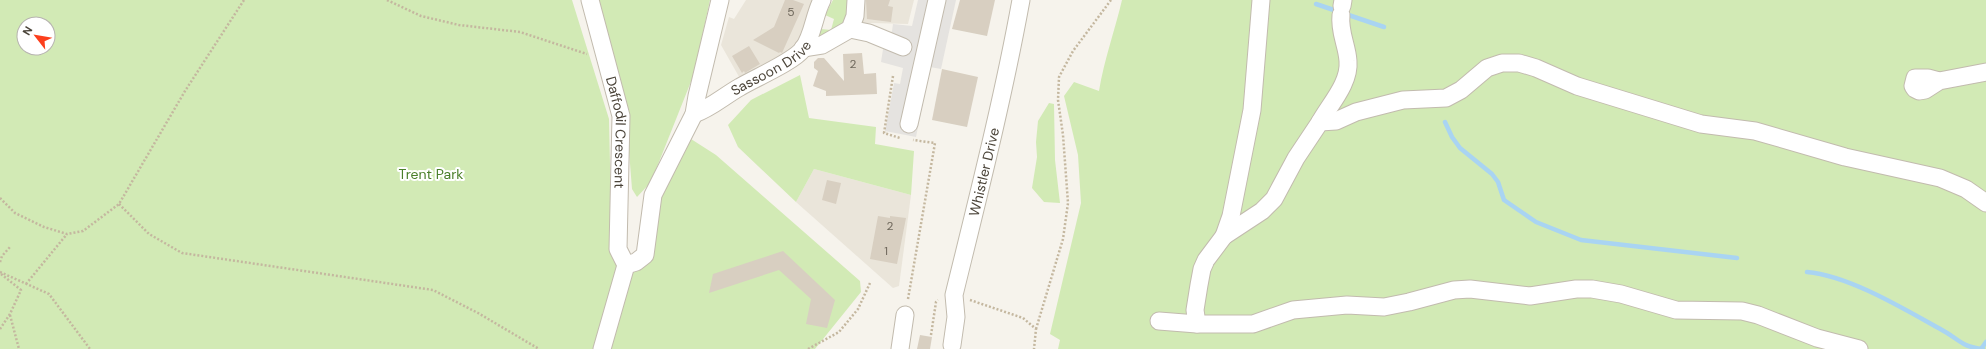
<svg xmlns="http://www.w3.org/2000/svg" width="1986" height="349" font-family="'DM Sans',sans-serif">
<rect width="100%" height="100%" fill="#f6f3ec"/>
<g fill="#eae5da">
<polygon points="746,0 816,0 796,49 742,82 721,45 729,17 734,19"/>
<polygon points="859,0 914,0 908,24 872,23 860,26"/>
<polygon points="814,169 911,195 899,286 893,288 796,202"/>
</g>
<g fill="#d2eab5" fill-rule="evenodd">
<path d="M0,0H572L609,119L612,254L635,268L663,191L691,139L716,155L860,281L861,292L815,349H0ZM24,24H48V48H24Z"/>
<polygon points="595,0 710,0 694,74 651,182 637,197 632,189 626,113"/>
<polygon points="833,0 853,0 846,23 817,42 821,29 831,30 834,19 825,15"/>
<path d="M1122,0H1986V349H1058L1060,340L1050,334L1081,203L1078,155L1064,96L1074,82L1099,91C1104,60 1115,30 1122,0Z"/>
<polygon points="800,75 809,118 876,127 875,144 914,151 911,195 814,169 796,202 738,147 728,125 751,100"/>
<polygon points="1049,103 1054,104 1055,160 1060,203 1044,202 1032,188 1037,157 1036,142 1038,121"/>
</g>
<polygon fill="#e5e3e0" points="918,0 956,0 941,69 930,67 916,137 885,131 894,83 900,84 903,68 881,62 884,43 892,31 893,24 912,26"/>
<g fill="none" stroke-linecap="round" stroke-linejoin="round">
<g stroke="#a9d4f2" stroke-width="4.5">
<polyline points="1316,4 1384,27"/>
<polyline points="1445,122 1452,137 1460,148 1492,174 1498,182 1504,200 1536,222 1581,240 1737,258"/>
<path d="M1807,272C1850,276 1904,309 1942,330C1959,339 1961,347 1983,349"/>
<polyline points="1981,349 1986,342"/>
</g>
</g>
<g fill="#d8cfc1">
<polygon points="785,0 793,0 804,4 782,53 780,52 779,53 753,40 774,27"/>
<polygon points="866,0 890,0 888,6 893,7 891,22 867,19"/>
<polygon points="960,0 995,0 987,36 952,29"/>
<polygon points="749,46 760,64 745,73 744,71 742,73 732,56"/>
<polygon points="862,53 864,74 876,73 877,94 826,96 826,91 813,86 818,71 814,68 814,62 818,58 824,58 844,81 843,54"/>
<polygon points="942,69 978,77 967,127 932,120"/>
<polygon points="827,180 841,183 836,204 822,200"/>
<polygon points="878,216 890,218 890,216 906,218 897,264 870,259"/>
<polygon points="783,251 835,300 827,328 806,324 811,299 779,270 709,293 713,274"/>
<polygon points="920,335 932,337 930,349 917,349"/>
</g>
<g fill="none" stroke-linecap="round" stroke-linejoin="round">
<g stroke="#c2bbae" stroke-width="19">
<g id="minor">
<path id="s1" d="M590,0L621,116L618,249L626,265"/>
<polyline points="1342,6 1343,0"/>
<polyline points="850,29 869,33 903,47"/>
<polyline points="803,48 822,45 850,29 855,16 856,0"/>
<polyline points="1939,81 1928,78 1915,78 1913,86 1915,89 1919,91 1925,90 1939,81 1986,72"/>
<path id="s2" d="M694,114C711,108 724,96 740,87C755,78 793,62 803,49C813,36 814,15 822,0"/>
<path d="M1320,122C1330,104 1350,83 1348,61C1347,45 1339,32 1341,15"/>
<polyline points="909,124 937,0"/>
<polyline points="1224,236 1231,216 1252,110 1261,0"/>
<polyline points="626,265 636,262 645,255 653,195 694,114 697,96 720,0"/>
<polyline points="1159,321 1197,324"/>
<path id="s3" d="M952,345L956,317L954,295C978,197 1003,99 1021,0"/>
<polyline points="602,349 626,265"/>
<polyline points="900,349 905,315"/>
<polyline points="1859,349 1817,338 1758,315 1742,311 1676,310 1621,294 1592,289 1576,289 1530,296 1470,289 1454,290 1409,302 1384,307 1347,305 1293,310 1253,324 1197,324 1195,310 1199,285 1202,269 1206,260 1224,236 1262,211 1274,199 1296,158 1320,122 1336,121 1356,112 1403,100 1446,98 1461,90 1487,68 1502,63 1519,63 1536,68 1577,86 1701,124 1755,131 1845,157 1940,178 1966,189 1986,203"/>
</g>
</g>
<g stroke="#c4b79f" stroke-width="2.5" stroke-dasharray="2 2" stroke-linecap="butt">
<polyline points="387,0 421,16 459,25 520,32 587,54"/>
<polyline points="893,76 884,133 900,138"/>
<polyline points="0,198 15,213 44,227 67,234 83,231 119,204 185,91 244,0"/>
<polyline points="119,204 149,234 182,253 433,290 478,313 539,349"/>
<polyline points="0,262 2,256 10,247"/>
<polyline points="0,272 49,294 90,349"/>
<polyline points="26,284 67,234"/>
<polyline points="908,299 935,143 913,140"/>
<polyline points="970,300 1023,318 1036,329 1034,349"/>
<polyline points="10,315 19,349"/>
<polyline points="0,329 10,314 21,290 1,274"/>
<polyline points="1036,329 1063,239 1068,203 1063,135 1058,100 1059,77 1073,51 1111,0"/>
<polyline points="931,335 936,302 938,300"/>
<polyline points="808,349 839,332 858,309 870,283"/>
</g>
<use href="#minor" stroke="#fff" stroke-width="17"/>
</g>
<g text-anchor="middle" stroke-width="4" stroke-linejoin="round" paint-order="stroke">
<g font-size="12" fill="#6e675b">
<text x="791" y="16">5</text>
<text x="853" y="68">2</text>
<text x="890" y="230">2</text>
<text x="886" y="255">1</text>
</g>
<g font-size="14" fill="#4b4439" stroke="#fff">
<text dy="5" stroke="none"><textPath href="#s2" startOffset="90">Sassoon Drive</textPath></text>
<text dy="5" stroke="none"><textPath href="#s1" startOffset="136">Daffodil Crescent</textPath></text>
<text dy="5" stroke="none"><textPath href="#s3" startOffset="177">Whistler Drive</textPath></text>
</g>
<g font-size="14" fill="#4a7f2a" stroke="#fff">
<text x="431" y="179">Trent Park</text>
</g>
</g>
<g transform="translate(36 36) rotate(301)"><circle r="19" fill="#ffffff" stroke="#b7b4b0"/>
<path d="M0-3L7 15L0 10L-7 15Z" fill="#fc3f1d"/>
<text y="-6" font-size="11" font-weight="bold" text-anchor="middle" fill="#4b4439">N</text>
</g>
</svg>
